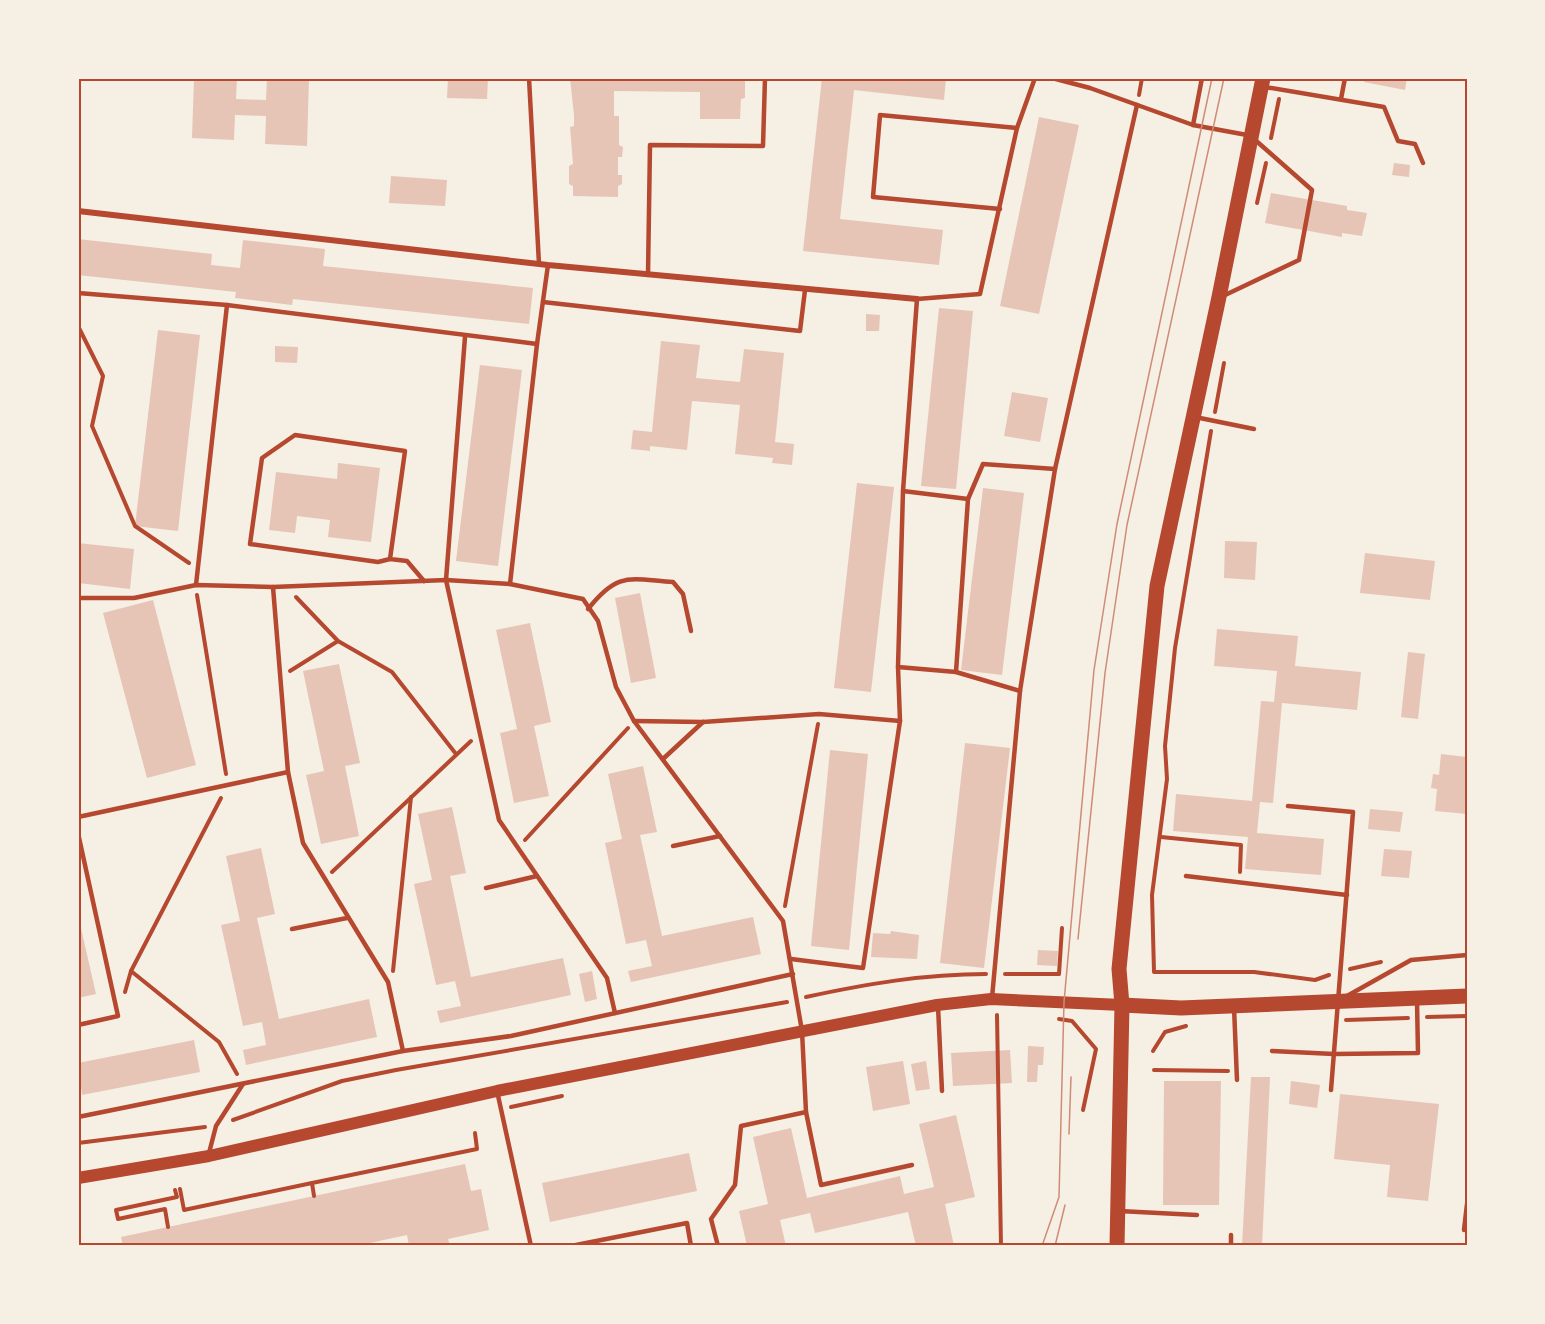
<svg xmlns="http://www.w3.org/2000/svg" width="1545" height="1324" font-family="'DejaVu Sans',sans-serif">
<rect width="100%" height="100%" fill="#f6efe4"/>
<g fill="#e6c5b7">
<polygon points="194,78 237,78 236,99 266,100 267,78 309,78 307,146 265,144 266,116 235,115 234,140 192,138"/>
<polygon points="448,78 488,78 487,99 447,98"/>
<polygon points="570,78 742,78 745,79 745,98 741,99 740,119 700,119 700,92 614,91 614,116 619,116 619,145 623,147 622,157 618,157 618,175 622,175 622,184 618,186 618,197 573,196 573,186 569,184 569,166 573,164 570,127 574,126 574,115"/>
<polygon points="822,78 946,78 944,100 854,90 840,219 943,230 939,265 803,251"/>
<polygon points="1364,78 1407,78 1405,90 1364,82"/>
<polygon points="1039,117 1079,125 1039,314 1000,306"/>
<polygon points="1394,163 1410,165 1409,177 1392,175"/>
<polygon points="391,176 447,180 445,206 389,203"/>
<polygon points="1271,193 1347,206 1347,210 1367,213 1362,236 1342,233 1342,237 1265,223"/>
<polygon points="78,239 212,254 211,265 240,268 243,240 325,249 323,266 533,288 529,324 293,299 292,305 235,298 236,292 78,275"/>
<polygon points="939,308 973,311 956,489 921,486"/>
<polygon points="866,314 880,315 879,331 866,331"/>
<polygon points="158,330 200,335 178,531 135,526"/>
<polygon points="661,341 700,345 696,378 740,382 744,349 784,353 775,442 794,444 792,465 772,463 773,458 735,454 740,405 692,401 687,450 650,446 650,451 631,449 633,430 652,432"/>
<polygon points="275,346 298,347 297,363 275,362"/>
<polygon points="480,365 522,370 498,566 456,561"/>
<polygon points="1012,392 1048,398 1040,442 1004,436"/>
<polygon points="338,463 380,468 371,542 328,537 330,520 297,516 295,533 269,530 276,472 337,479"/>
<polygon points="857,483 894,487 871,692 834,688"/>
<polygon points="983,488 1024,493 1002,675 961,670"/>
<polygon points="1225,541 1257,542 1255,580 1224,578"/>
<polygon points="78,543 134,549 130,589 78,583"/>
<polygon points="1365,553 1435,561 1430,600 1360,593"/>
<polygon points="640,593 656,678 631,683 615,598"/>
<polygon points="153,600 196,765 147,778 103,613"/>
<polygon points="530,623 551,722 534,726 549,796 514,803 500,733 517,729 496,630"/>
<polygon points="1217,629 1298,636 1295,666 1361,672 1357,710 1282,703 1273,803 1260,802 1257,833 1324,839 1321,875 1245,869 1248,837 1173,831 1176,794 1252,801 1261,701 1274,702 1277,671 1214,666"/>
<polygon points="1408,652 1425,654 1418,719 1401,717"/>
<polygon points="339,664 360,763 345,766 359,836 321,844 306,775 324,771 303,671"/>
<polygon points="965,743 1010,748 984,968 940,963"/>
<polygon points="830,750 868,754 849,950 811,946"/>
<polygon points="1441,754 1467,757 1467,814 1435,811 1437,789 1431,788 1433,774 1439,775"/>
<polygon points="643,766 657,832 640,835 662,936 753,917 761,954 631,982 628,971 652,966 646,940 626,944 605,843 622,839 608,774"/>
<polygon points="452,807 466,873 450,876 471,977 563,958 571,995 440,1023 437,1011 461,1006 455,981 436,985 414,884 432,880 418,814"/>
<polygon points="1370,809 1403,812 1400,832 1368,829"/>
<polygon points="261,848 275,914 257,918 279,1019 369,999 377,1037 246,1065 243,1050 266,1045 262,1022 243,1026 221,925 240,921 226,856"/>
<polygon points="1384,849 1412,851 1409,878 1381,876"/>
<polygon points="78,915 96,994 78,998"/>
<polygon points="891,931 919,935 917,959 871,957 873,933 890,934"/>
<polygon points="1038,950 1058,951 1057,966 1037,965"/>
<polygon points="592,971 597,999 585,1002 579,974"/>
<polygon points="194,1040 200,1072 82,1095 78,1063"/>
<polygon points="1028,1046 1044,1047 1043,1065 1038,1065 1037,1082 1027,1082"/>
<polygon points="1010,1050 1012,1083 953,1086 951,1053"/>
<polygon points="903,1061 910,1104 873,1111 866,1067"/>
<polygon points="926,1061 930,1089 916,1091 911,1064"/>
<polygon points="1251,1077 1270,1077 1262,1246 1242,1246"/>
<polygon points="1164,1081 1221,1081 1219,1205 1163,1205"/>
<polygon points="1291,1081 1320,1085 1317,1108 1289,1104"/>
<polygon points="1340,1094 1439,1104 1428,1201 1387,1197 1390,1165 1334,1159"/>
<polygon points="956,1115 975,1197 945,1204 954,1246 916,1246 908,1212 815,1233 810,1213 780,1220 786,1246 747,1246 739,1211 768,1204 753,1137 791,1128 807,1198 900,1176 904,1194 934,1187 919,1124"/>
<polygon points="689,1153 697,1191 550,1222 542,1183"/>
<polygon points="465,1164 471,1191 481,1189 489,1230 448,1239 450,1246 409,1246 407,1235 356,1246 123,1246 121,1237"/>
</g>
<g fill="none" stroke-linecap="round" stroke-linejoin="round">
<g stroke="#b5482f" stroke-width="4">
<polyline points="1139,95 1142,78"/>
<polyline points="1271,138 1279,99"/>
<polyline points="1257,203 1266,163"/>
<polyline points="78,326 103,376 92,426 135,526 189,563"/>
<polyline points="1215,412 1224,363"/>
<polyline points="1211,431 1175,648 1165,746 1167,779 1152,895 1154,972 1254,972 1315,980 1329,975"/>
<polyline points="197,595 226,774"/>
<polyline points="296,597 338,641 392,672 456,754"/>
<polyline points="290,671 338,641"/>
<polyline points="1161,837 1241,845 1240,872"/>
<polyline points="525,840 628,728"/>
<polyline points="332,872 471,741"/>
<polyline points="785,906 818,724"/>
<polyline points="1350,969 1381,962"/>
<polyline points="131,971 219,1042 237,1074"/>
<polyline points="393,971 411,797"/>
<polyline points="1005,974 1059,974 1062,928"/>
<polyline points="125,992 131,971 221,798"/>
<path d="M806,997C866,984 924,974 986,974"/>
<polyline points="997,1015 1001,1246"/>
<polyline points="1427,1017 1467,1016"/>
<polyline points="1059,1019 1072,1021 1096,1049 1083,1110"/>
<polyline points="1346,1020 1408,1018"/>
<polyline points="1153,1051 1165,1032 1186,1026"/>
<polyline points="1154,1070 1228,1071"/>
<polyline points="511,1107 562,1096"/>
<polyline points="233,1120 342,1081 396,1070 787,1002"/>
<polyline points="78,1143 205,1127"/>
<polyline points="180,1189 184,1210 312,1183"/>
<polyline points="314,1196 312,1183 477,1149 475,1133"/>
<polyline points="168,1227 165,1209 118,1219 116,1210 177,1197 175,1190"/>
</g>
<g stroke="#b5482f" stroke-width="4.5">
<polyline points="529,78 539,264"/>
<polyline points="1052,78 1090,88 1193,125 1247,135"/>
<polyline points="1265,87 1384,107 1398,141 1415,144 1423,163"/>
<polyline points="1341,99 1345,78"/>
<polyline points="1193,125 1202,78"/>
<polyline points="1000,209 873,197 880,115 1017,128"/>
<polyline points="648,275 650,145 763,146 765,78"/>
<polyline points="78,293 227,305 537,344 510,584"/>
<polyline points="1223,296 1299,260 1312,190 1254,139"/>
<polyline points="543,302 800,331 805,290"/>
<polyline points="465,337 446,580 499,820 607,978 615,1013"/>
<polyline points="537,344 548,265"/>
<polyline points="1195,417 1254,429"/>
<polyline points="903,491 968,499"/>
<polyline points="390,559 405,451 295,435 262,458 250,544 378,562 390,559 407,561 424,581"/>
<polyline points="196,585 227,305"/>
<polyline points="273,587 288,772 303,843 388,982 403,1051"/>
<polyline points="78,598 134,598 196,585 273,587 446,580 510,584 583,599 598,621 616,687 634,721 783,921 802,1031 806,1112 741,1126 735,1185 711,1219 718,1246"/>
<path d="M588,609C618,571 629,579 673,582L683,594L691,631"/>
<polyline points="898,667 903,491 917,299 980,294 1017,128 1035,78"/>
<polyline points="956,672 968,499 983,464 1055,469"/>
<polyline points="634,721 703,722 819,714 900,721"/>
<polyline points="664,758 703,722"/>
<polyline points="1288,806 1353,812 1331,1090"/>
<polyline points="78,817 288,772"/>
<polyline points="78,833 118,1016 78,1025"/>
<polyline points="673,846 720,836"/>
<polyline points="1186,876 1347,895"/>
<polyline points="486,888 537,876"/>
<polyline points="292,929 347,918"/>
<polyline points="791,959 863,968 900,721 898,667 956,672 1020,691"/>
<polyline points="1347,996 1411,960 1467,955"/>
<polyline points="992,998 1020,691 1055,469 1137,105"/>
<polyline points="938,1006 942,1091"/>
<polyline points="1234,1007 1237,1080"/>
<polyline points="1272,1051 1334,1054 1418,1053 1417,1001"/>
<polyline points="497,1091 531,1246"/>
<polyline points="806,1112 821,1185 912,1165"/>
<polyline points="78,1117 403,1051 511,1036 793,974"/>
<polyline points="209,1153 216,1126 243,1084"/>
<polyline points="1119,1211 1197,1215"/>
<polyline points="1464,1230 1467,1204"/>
<polyline points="1119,1245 1149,1246"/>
<polyline points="571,1246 687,1223 691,1246"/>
<polyline points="1182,1246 1183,1246"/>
<polyline points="1231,1246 1231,1235"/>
</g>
<polyline stroke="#b5482f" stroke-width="6" points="78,211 548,265 917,299"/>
<polyline stroke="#b5482f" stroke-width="12" points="78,1178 209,1156 497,1091 937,1005 991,999 1122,1005"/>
<g stroke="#b5482f" stroke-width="15">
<polyline points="1122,1005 1181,1008 1467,996"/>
<polyline points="1117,1246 1122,1005 1119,969 1157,586 1219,297 1263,78"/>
</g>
<g stroke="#cf8b77" stroke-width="1.5">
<polyline points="1078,939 1105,673 1127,525 1224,78"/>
<polyline points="1069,1134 1071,1077"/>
<polyline points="1042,1246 1059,1197 1064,1002 1094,670 1117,524 1212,78"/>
<polyline points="1055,1246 1065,1205"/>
</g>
</g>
<rect width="1545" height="1324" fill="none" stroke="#f6efe4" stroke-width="159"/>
<rect x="80" y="80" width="1386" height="1164" fill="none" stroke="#b5482f" stroke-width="2"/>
</svg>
